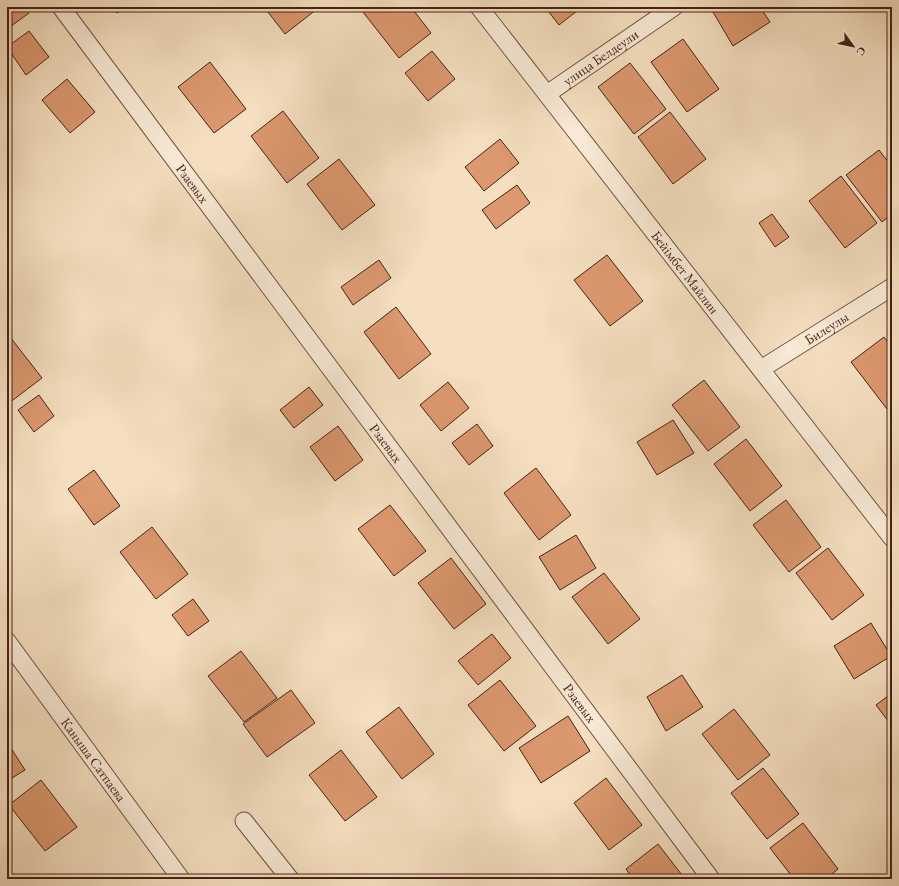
<svg xmlns="http://www.w3.org/2000/svg" width="899" height="886" font-family="'EB Garamond',serif">
<rect width="100%" height="100%" fill="#f5dfc0"/>
<filter id="stains"><feTurbulence type="fractalNoise" baseFrequency=".005" numOctaves="4"/><feColorMatrix values="0 0 0 0 .2 0 0 0 0 .09 0 0 0 0 .02 0 0 0 .5 -.17"/></filter>
<radialGradient id="worn" r=".72"><stop offset=".6" stop-color="#630" stop-opacity="0"/><stop offset="1" stop-color="#630" stop-opacity=".3"/></radialGradient>
<g fill="#dc986f" stroke="#462215">
<polygon points="7,7 24,7 29,13 7,29"/>
<polygon points="112,7 125,7 117,13"/>
<polygon points="264,7 316,7 317,9 285,34"/>
<polygon points="369,7 411,7 431,33 399,58 363,12"/>
<polygon points="545,7 582,7 559,25"/>
<polygon points="721,7 760,7 770,22 733,46 713,12"/>
<polygon points="29,31 49,57 26,75 7,47"/>
<polygon points="683,39 719,89 687,112 651,62"/>
<polygon points="432,51 455,79 428,101 405,73"/>
<polygon points="210,62 246,109 214,133 178,87"/>
<polygon points="630,63 666,109 634,134 598,87"/>
<polygon points="67,79 95,112 70,133 42,100"/>
<polygon points="283,111 319,158 287,183 251,136"/>
<polygon points="670,112 706,159 673,184 638,137"/>
<polygon points="500,139 519,163 484,191 465,167"/>
<polygon points="879,150 892,167 892,214 882,222 846,175"/>
<polygon points="339,159 375,205 342,230 307,184"/>
<polygon points="841,176 877,223 845,248 809,201"/>
<polygon points="517,185 530,203 496,229 482,210"/>
<polygon points="772,214 789,237 775,247 759,223"/>
<polygon points="607,255 643,301 610,326 574,280"/>
<polygon points="379,260 391,278 353,305 341,287"/>
<polygon points="396,307 431,354 399,379 364,332"/>
<polygon points="7,333 42,378 9,403 7,400"/>
<polygon points="884,337 892,348 892,405 887,409 851,362"/>
<polygon points="704,380 740,427 708,451 672,405"/>
<polygon points="448,382 469,408 441,431 420,405"/>
<polygon points="309,387 323,405 294,428 280,410"/>
<polygon points="39,395 54,416 34,432 18,410"/>
<polygon points="673,420 694,453 657,475 637,442"/>
<polygon points="477,424 493,446 469,465 452,443"/>
<polygon points="338,426 363,460 335,481 310,447"/>
<polygon points="746,439 782,486 750,511 714,464"/>
<polygon points="536,468 571,515 539,540 504,493"/>
<polygon points="94,470 120,506 94,525 68,489"/>
<polygon points="786,500 821,547 789,572 753,525"/>
<polygon points="390,505 426,551 394,576 358,529"/>
<polygon points="152,527 188,574 156,599 120,552"/>
<polygon points="576,535 596,568 560,590 539,557"/>
<polygon points="828,548 864,595 832,620 796,573"/>
<polygon points="451,558 486,604 454,629 418,583"/>
<polygon points="604,573 640,619 608,644 572,597"/>
<polygon points="193,599 209,621 188,636 172,615"/>
<polygon points="871,623 891,656 854,679 834,646"/>
<polygon points="492,634 511,658 478,685 458,661"/>
<polygon points="241,651 277,698 244,722 208,676"/>
<polygon points="682,675 703,707 666,731 647,697"/>
<polygon points="500,680 536,726 504,751 468,705"/>
<polygon points="291,690 315,723 267,757 243,724"/>
<polygon points="892,693 892,726 876,705"/>
<polygon points="399,707 434,754 402,779 366,732"/>
<polygon points="734,709 770,755 738,780 702,734"/>
<polygon points="568,716 590,751 541,783 519,748"/>
<polygon points="9,745 25,770 7,781 7,746"/>
<polygon points="341,750 377,797 345,821 309,775"/>
<polygon points="763,768 799,814 767,839 731,793"/>
<polygon points="606,778 642,825 609,850 574,803"/>
<polygon points="41,780 77,827 45,851 9,805"/>
<polygon points="803,823 838,869 826,879 794,879 770,848"/>
<polygon points="658,844 685,879 633,879 626,869"/>
</g>
<g fill="none" stroke-linecap="round" stroke-linejoin="round">
<g stroke="#725140" stroke-width="19">
<g id="minor">
<path id="s1" d="M61,7L711,879"/>
<path id="s2" d="M479,7L892,538"/>
<path id="s3" d="M547,94L674,7"/>
<path id="s4" d="M761,369L892,287"/>
<path id="s5" d="M7,641L181,879"/>
<polyline points="244,821 290,879"/>
</g>
</g>
<use href="#minor" stroke="#f8ead6" stroke-width="17"/>
</g>
<g text-anchor="middle" stroke-width="3.5" stroke-linejoin="round" paint-order="stroke">
<g font-size="14" fill="#462215" stroke="#f8ead6">
<text dy="5" stroke="none"><textPath href="#s3" startOffset="65">улица Белдеули</textPath></text>
<text dy="5" stroke="none"><textPath href="#s1" startOffset="220">Рзаевых</textPath></text>
<text dy="5" stroke="none"><textPath href="#s2" startOffset="336">Бейімбет Майлин</textPath></text>
<text dy="5" stroke="none"><textPath href="#s4" startOffset="77">Билеулы</textPath></text>
<text dy="5" stroke="none"><textPath href="#s1" startOffset="544">Рзаевых</textPath></text>
<text dy="5" stroke="none"><textPath href="#s1" startOffset="868">Рзаевых</textPath></text>
<text dy="5" stroke="none"><textPath href="#s5" startOffset="147">Каныша Сатпаева</textPath></text>
</g>
</g>
<rect width="899" height="886" fill="none" stroke="#f5dfc0" stroke-width="24"/>
<rect x="8" y="8" width="883" height="870" fill="none" stroke="#462215" stroke-width="2"/>
<rect x="12" y="12" width="875" height="862" fill="none" stroke="#462215"/>
<g transform="translate(853 46) rotate(123)" stroke="#f8ead6" stroke-width="3" paint-order="stroke">
<path d="M0-3L7 15L0 10L-7 15Z" fill="#462215"/>
<text y="-6" font-size="11" font-weight="bold" text-anchor="middle" fill="#462215">С</text>
</g>
<rect width="100%" height="100%" filter="url(#stains)"/>
<rect width="100%" height="100%" fill="url(#worn)"/>
</svg>
